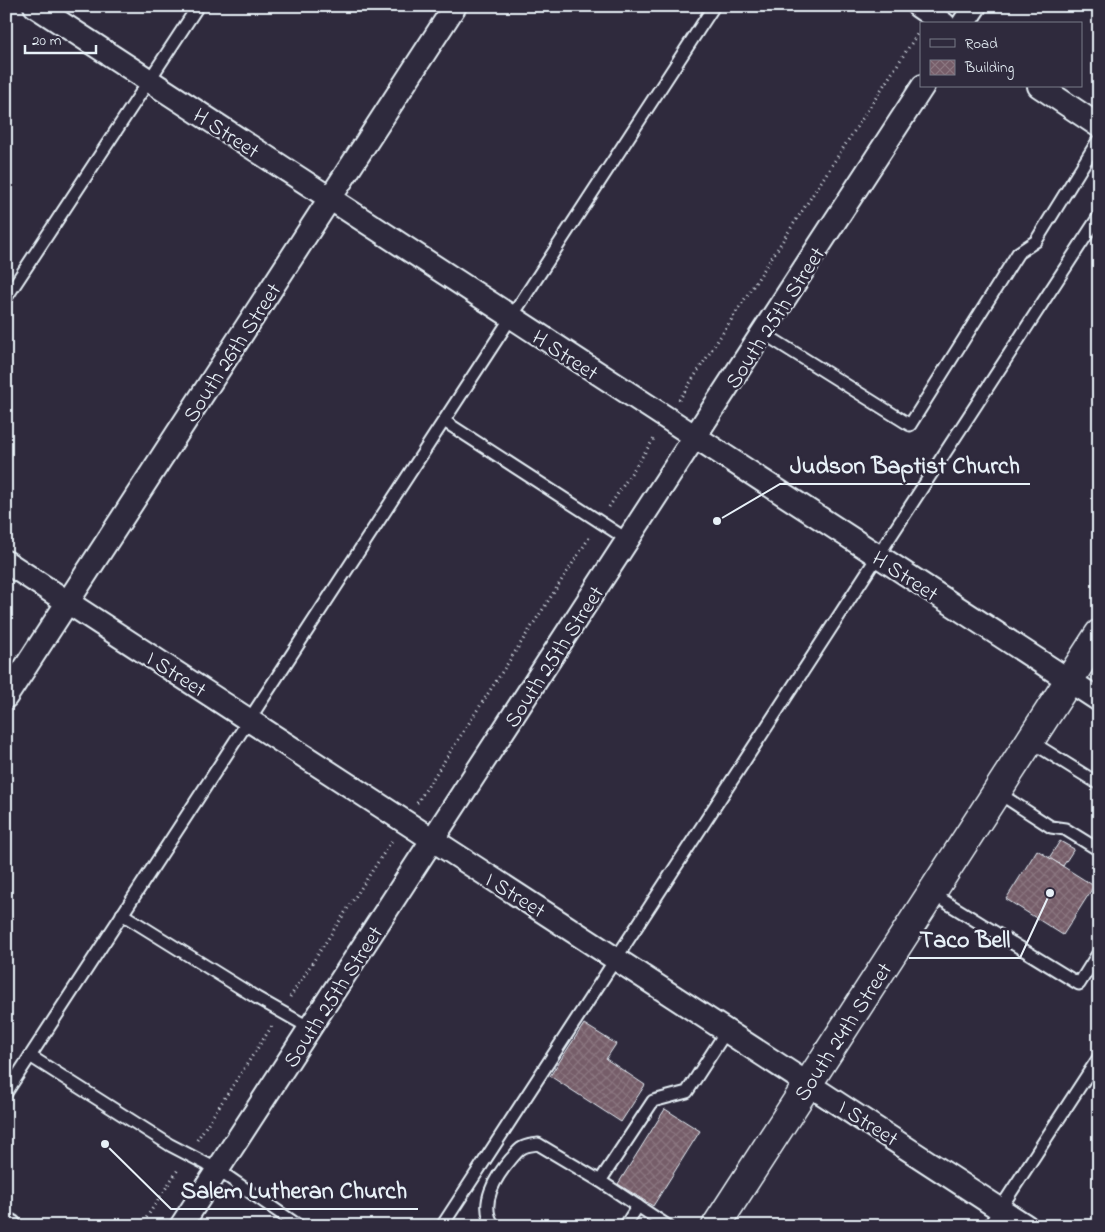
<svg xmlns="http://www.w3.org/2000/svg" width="1105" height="1232" font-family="'Indie Flower',sans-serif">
<defs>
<pattern id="building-cross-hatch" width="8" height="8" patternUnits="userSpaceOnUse" patternTransform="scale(1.25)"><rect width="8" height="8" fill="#765d69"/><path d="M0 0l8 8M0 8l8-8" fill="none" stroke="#8a757f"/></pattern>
</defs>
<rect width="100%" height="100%" fill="#2f2a3d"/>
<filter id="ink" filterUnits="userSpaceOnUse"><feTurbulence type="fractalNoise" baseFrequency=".02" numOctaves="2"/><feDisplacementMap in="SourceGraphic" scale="10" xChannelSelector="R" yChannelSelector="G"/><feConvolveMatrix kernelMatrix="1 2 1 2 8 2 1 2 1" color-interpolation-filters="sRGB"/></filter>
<g filter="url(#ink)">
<g fill="url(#building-cross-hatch)" stroke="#e8f1f8">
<polygon points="1060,841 1074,849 1063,866 1049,858"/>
<polygon points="1037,850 1094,886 1063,935 1006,899"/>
<polygon points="584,1024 616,1044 606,1059 645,1085 621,1122 550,1076"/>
<polygon points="665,1109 700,1131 653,1206 618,1184"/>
</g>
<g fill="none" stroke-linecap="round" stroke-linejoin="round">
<g stroke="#e8f1f8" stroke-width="15">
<g id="service">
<polyline points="6,298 198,6"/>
<polyline points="763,333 910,425 1018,253 1036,241 1099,139"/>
<polyline points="444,421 628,540"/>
<polyline points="1030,741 1099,784"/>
<polyline points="997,792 1051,827 1065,829 1099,850"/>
<polyline points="931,893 1079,984 1099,952"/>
<polyline points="122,914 257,998 310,1028"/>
<polyline points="30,1056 170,1145 218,1170 299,1226"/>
<polyline points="6,1093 714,6"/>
<polyline points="442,1226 1099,216"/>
<path d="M494,1226C478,1204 496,1176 511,1159C514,1156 518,1150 522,1148C526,1145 533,1145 538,1144L600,1181"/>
<polyline points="625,1226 638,1206"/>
<polyline points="668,1226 600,1181 653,1101 687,1092 727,1030"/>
<polyline points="989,1226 1099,1057"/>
</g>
</g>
<g stroke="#e8f1f8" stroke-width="26">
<g id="minor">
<polyline points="35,6 1099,700"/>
<polyline points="918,6 944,24"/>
<polyline points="963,24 975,6"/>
<polyline points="1039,86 1099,126"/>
<polyline points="6,562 1026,1226"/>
<polyline points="6,697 455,6"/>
<polyline points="6,1224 10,1226"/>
<polyline points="181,1226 923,86"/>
</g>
</g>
<g stroke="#e8f1f8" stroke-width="31">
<polyline id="secondary" points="716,1226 1099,634"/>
</g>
<g stroke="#e8f1f8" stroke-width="3" stroke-dasharray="1 4" stroke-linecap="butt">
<polyline points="679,400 918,33"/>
<polyline points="609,507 655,437"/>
<polyline points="417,803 591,535"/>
<polyline points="290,997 393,839"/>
<polyline points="197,1140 272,1026"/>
<polyline points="141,1226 179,1168"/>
</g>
<use href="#service" stroke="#2f2a3d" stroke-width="11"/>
<use href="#minor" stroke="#2f2a3d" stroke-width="22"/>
<use href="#secondary" stroke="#2f2a3d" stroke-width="28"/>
</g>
</g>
<g text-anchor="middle" stroke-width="5" stroke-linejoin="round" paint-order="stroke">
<g font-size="22" fill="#e8f1f8" stroke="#2f2a3d">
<text transform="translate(227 132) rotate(33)" y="8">H Street</text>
<text transform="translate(774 317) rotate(-57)" y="8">South 25th Street</text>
<text transform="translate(231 352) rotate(-57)" y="8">South 26th Street</text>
<text transform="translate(566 354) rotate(33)" y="8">H Street</text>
<text transform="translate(906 575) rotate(33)" y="8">H Street</text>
<text transform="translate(553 656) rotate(-57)" y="8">South 25th Street</text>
<text transform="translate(177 673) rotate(33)" y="8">I Street</text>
<text transform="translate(516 894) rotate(32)" y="8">I Street</text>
<text transform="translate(332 996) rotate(-57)" y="8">South 25th Street</text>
<text transform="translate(842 1031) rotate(-57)" y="8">South 24th Street</text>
<text transform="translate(869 1122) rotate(33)" y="8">I Street</text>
</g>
</g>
<path fill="none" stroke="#e8f1f8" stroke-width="2" d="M717 521L780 484H1030M1050 893L1020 958H909M105 1144L171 1209H418"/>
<g fill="#e8f1f8" stroke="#2f2a3d" stroke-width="2">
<circle cx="717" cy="521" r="5"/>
<circle cx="1050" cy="893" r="5"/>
<circle cx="105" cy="1144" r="5"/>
</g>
<g font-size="24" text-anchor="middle" font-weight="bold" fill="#e8f1f8" stroke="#2f2a3d" stroke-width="5" stroke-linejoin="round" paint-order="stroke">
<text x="905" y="473">Judson Baptist Church</text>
<text x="965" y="947">Taco Bell</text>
<text x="294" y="1198">Salem Lutheran Church</text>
</g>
<rect width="1105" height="1232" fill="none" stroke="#2f2a3d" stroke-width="25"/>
<rect x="12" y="12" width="1080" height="1207" fill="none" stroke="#e8f1f8" stroke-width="2" filter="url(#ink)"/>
<rect x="920" y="22" width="162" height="65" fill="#2f2a3d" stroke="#797a88"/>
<rect x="930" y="39" width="25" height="8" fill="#2f2a3d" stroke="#797a88"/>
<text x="965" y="48" font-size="15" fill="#e8f1f8">Road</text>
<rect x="930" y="60" width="25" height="15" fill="url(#building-cross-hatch)" stroke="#797a88"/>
<text x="965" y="72" font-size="15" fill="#e8f1f8">Building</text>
<path d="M25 45v8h71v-8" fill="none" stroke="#e8f1f8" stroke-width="2.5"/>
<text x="32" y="45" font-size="15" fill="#e8f1f8" stroke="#2f2a3d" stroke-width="4" paint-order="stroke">20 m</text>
</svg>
